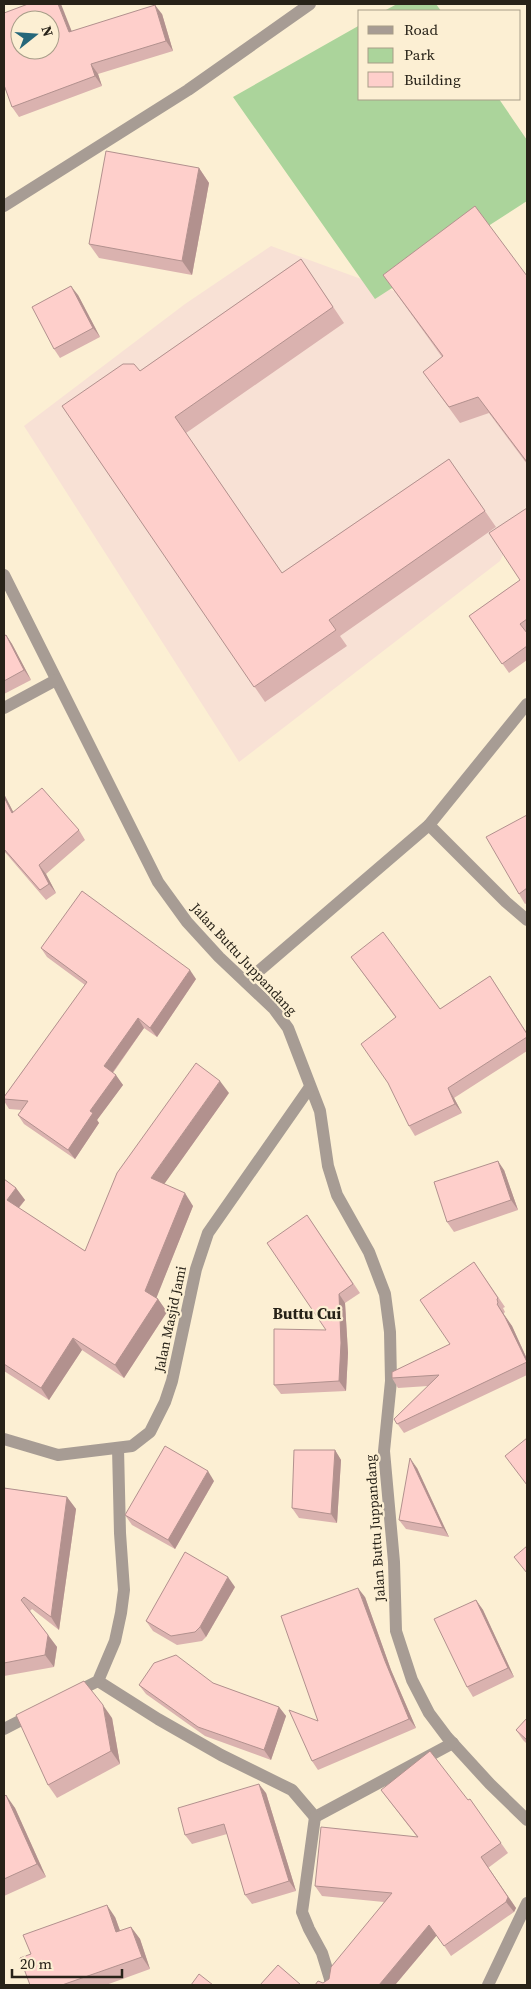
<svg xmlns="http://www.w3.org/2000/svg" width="531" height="1989" font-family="'Source Serif 4',serif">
<rect width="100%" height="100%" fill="#fcefd3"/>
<polygon fill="#f8e1d5" points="271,246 394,291 527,277 527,504 500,561 239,762 24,426 185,304"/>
<g fill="#abd49b">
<polygon points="397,4 436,4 441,11 384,11"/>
<polygon points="360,25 360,99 499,99 527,140 527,201 375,299 233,97"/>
</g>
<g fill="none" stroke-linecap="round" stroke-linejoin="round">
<g stroke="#a79c94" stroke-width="12">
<polyline points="4,206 188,90 310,4"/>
<polyline points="4,575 158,882 187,922 219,957 274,1009 288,1028 320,1111 328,1166 337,1195 369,1252 385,1294 390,1332 391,1381 384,1451 394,1562 396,1631 412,1680 429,1713 447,1737 490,1784 527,1820"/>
<polyline points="4,708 56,680"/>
<polyline points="429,825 506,902 527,920"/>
<polyline points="246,982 429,825 527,704"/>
<polyline points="4,1439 58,1455 132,1446 150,1432 165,1402 172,1381 196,1269 208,1233 310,1087"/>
<polyline points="98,1681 158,1719 221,1755 292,1790 315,1817 453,1743"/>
<polyline points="74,1693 98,1681 115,1641 121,1613 124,1590 120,1533 118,1448"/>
<polyline points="4,1729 33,1714"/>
<polyline points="315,1817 302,1912 309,1929 322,1953 330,1979 330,1985"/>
<polyline points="488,1985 527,1903"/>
</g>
</g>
<g fill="#dab2af">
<polygon points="162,14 173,51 98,74 102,86 19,117 12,107 72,31"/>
<polygon points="199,168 209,183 192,275 99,258 89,244"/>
<polygon points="301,259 344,323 186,433 282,573 449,459 496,527 340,636 347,646 265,702 62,406 140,371"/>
<polygon points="383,275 527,276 527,464 489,413 460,423 423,372 442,357"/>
<polygon points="78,295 100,337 60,358 54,349"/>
<polygon points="527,508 527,660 509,673 469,616 520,580"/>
<polygon points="6,635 12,644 31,680 4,694 4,636"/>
<polygon points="4,794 13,812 79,830 85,840 46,874 56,893 46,900 4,851"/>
<polygon points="527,815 527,903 525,904 519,894"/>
<polygon points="41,948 196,979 157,1037 144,1028 113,1073 123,1085 97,1120 99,1123 75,1159 24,1124 18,1115 22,1110 9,1109 4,1101 4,1097 85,985 47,957"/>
<polygon points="351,957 440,1009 490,976 527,1033 527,1051 454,1098 462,1113 415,1136 409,1126 396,1018"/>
<polygon points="229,1093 164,1184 193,1206 156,1298 158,1299 167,1312 124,1378 82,1350 49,1400 4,1371 4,1179 16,1188 25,1200 19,1208 85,1251"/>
<polygon points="504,1170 518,1210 454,1232 447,1222"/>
<polygon points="307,1215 360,1293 345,1303 348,1353 346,1391 281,1394 274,1385 326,1330"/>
<polygon points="474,1262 505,1307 503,1308 505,1312 503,1314 512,1326 527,1359 527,1375 404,1433 394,1419 428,1386 398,1388 392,1378 450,1344"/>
<polygon points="335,1450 341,1460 337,1523 299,1518 292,1508"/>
<polygon points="417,1468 449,1537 406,1529 399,1520"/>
<polygon points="214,1481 175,1549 132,1525 125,1515"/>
<polygon points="4,1488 67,1497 76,1509 59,1630 32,1609 30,1611 57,1647 54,1667 4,1676"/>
<polygon points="235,1587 206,1637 202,1641 177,1645 153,1631 146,1621"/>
<polygon points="365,1597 391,1670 416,1728 318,1770 312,1761 318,1721"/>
<polygon points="476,1600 483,1610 514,1677 473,1697 467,1687"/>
<polygon points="213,1683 279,1707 286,1716 271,1760 205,1736 146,1694 139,1685"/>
<polygon points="112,1718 120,1764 57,1798 48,1785"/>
<polygon points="527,1718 527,1744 523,1740 516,1730"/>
<polygon points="381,1790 468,1800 470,1799 508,1853 488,1868 516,1908 514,1912 451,1956 437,1935 395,1985 315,1985 323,1983 329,1979 384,1902 322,1896 315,1886 417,1837"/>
<polygon points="266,1793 296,1891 252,1904 245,1895 227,1834 192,1844 185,1835"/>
<polygon points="4,1797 15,1808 46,1877 4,1896"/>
<polygon points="115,1917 120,1931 131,1927 140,1939 150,1969 106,1985 30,1985 31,1954"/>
</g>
<g fill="#b2918e">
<polygon points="58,4 61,4 76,42 69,32"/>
<polygon points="155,5 162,14 173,51 166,41"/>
<polygon points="91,64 98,74 102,86 95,76"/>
<polygon points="199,168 209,183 192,275 182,261"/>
<polygon points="71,286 78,295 100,337 93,328"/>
<polygon points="6,635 12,644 31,680 24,670"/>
<polygon points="4,794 19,823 12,813 4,797"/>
<polygon points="39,865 46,874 56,893 49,884"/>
<polygon points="190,970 196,979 157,1037 150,1028"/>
<polygon points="138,1018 144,1028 110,1076 104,1066"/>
<polygon points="116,1075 123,1085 97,1120 99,1123 75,1159 68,1150 90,1111"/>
<polygon points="220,1081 229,1093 160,1190 151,1178"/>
<polygon points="448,1088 454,1098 462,1113 455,1104"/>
<polygon points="498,1161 504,1170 518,1210 511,1200"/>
<polygon points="16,1188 25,1200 15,1212 7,1200"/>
<polygon points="185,1193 193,1206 154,1304 145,1291"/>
<polygon points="339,1294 345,1303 348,1353 346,1391 339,1381"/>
<polygon points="158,1299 167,1312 124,1378 115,1365"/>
<polygon points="497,1304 512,1326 527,1359 527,1363"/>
<polygon points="73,1338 82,1350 49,1400 41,1388"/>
<polygon points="335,1450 341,1460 337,1523 331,1514"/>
<polygon points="410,1458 417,1468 449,1537 443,1528"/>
<polygon points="208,1471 214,1481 175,1549 168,1540"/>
<polygon points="67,1497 76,1509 59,1630 51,1617"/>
<polygon points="228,1577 235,1587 206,1637 200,1627"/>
<polygon points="358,1588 365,1597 391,1670 416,1728 409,1719 385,1661"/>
<polygon points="476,1600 483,1610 514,1677 508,1668"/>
<polygon points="48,1635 57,1647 54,1667 45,1655"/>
<polygon points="103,1705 112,1718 120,1764 111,1751"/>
<polygon points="279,1707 286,1716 271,1760 264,1750"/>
<polygon points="259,1784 266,1793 296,1891 289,1881"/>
<polygon points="6,1795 15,1808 46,1877 37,1864"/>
<polygon points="481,1857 516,1908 514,1912 506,1902"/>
<polygon points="107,1905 115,1917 125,1944 116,1932"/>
<polygon points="429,1925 437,1935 395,1985 379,1985"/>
<polygon points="131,1927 140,1939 150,1969 142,1957"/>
</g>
<g fill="#fecfcb" stroke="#b2918e" fill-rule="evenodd">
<path d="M28,4H58L69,32L155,5L166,41L91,64L95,76L12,107L4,85V13ZM20,20H50V50H20Z"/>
<polygon points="106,151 199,168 182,261 89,244"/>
<polygon points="475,206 527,276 527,462 478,397 449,407 423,372 443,356 383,275"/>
<polygon points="301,259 333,307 175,417 282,573 449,459 485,511 329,620 336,630 254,687 62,406 123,364 134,364 140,371"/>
<polygon points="71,286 93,328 54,349 32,307"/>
<polygon points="527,508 527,619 520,624 527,633 527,646 502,664 469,616 520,580 489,533"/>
<polygon points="6,635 24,670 4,681 4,636"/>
<polygon points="42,788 79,830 39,865 49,884 40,890 4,849 4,797 12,813"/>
<polygon points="527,815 527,888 519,894 486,837"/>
<polygon points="82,891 190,970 150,1028 138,1018 104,1066 116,1075 90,1111 93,1113 68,1150 18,1115 28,1101 4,1099 4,1097 87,982 41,948"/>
<polygon points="383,932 440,1009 490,976 527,1034 527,1037 448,1088 455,1104 409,1126 388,1083 361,1044 396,1017 351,957"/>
<polygon points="196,1063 220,1081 151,1178 185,1193 145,1291 158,1299 115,1365 73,1338 41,1388 4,1364 4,1179 16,1188 7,1200 85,1251 117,1173"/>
<polygon points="498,1161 511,1200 447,1222 434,1182"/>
<polygon points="307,1215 353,1284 339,1294 341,1343 339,1381 274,1385 274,1329 326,1330 267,1243"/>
<polygon points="474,1262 498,1298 497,1299 498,1303 497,1304 505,1317 527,1362 397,1424 394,1419 439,1375 392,1378 392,1372 450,1344 420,1300"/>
<polygon points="527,1438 527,1485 505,1456"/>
<polygon points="165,1446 208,1471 168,1540 125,1515"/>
<polygon points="294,1450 335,1450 331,1514 292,1508"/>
<polygon points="410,1458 443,1528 399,1520"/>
<polygon points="4,1488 67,1497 51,1617 24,1597 21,1600 48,1635 45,1655 4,1663"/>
<polygon points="527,1546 527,1573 514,1557"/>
<polygon points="185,1552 228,1577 200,1627 195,1632 171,1636 146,1621"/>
<polygon points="358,1588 385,1661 409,1719 312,1761 289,1710 318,1721 281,1616"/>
<polygon points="476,1600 508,1668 467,1687 434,1619"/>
<polygon points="176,1655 213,1683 279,1707 264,1750 198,1727 139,1685 154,1663"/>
<polygon points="84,1681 103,1705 111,1751 48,1785 16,1715"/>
<polygon points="527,1718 527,1740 516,1730"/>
<polygon points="430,1751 468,1800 470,1799 501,1843 481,1857 508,1897 506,1902 444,1946 429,1925 379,1985 315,1985 318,1981 323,1983 329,1979 331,1967 392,1893 315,1886 321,1827 418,1837 381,1790"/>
<polygon points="259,1784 289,1881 245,1895 224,1824 185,1835 178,1808"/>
<polygon points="6,1795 37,1864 4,1879 4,1797"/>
<polygon points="107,1905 116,1932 131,1927 142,1957 62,1985 30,1985 20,1958 31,1954 23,1935"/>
<polygon points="278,1965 301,1985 260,1985"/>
<polygon points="199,1974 213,1985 191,1985"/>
</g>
<g text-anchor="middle" stroke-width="4.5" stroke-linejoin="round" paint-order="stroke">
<g font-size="14" fill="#272218" stroke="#fcefd3">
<text transform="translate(244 959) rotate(47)" y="5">Jalan Buttu Juppandang</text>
<text transform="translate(170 1319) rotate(-78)" y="5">Jalan Masjid Jami</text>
<text transform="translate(375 1528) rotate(-94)" y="5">Jalan Buttu Juppandang</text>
</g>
<g font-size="16" font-weight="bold" fill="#272218" stroke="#fcefd3">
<text x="307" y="1319">Buttu Cui</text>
</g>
</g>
<rect width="531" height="1989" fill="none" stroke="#272218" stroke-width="10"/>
<rect x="358" y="10" width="162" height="90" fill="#fcefd3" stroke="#a79d88"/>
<rect x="368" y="26" width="25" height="8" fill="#a79c94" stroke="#a79d88"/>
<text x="404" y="35" font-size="15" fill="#272218">Road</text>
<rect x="368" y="48" width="25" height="15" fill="#abd49b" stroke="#a79d88"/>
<text x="404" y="60" font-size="15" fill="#272218">Park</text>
<rect x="368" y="72" width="25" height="15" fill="#fecfcb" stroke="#a79d88"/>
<text x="404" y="85" font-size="15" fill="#272218">Building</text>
<g transform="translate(35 35) rotate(73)"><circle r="24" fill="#fcefd3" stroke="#a79d88"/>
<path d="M0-4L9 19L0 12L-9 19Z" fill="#25677a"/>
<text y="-8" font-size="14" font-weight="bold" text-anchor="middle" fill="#272218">N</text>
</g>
<path d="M12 1969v8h110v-8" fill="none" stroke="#272218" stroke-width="2.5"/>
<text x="20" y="1969" font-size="15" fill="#272218" stroke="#fcefd3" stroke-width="4" paint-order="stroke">20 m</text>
</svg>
